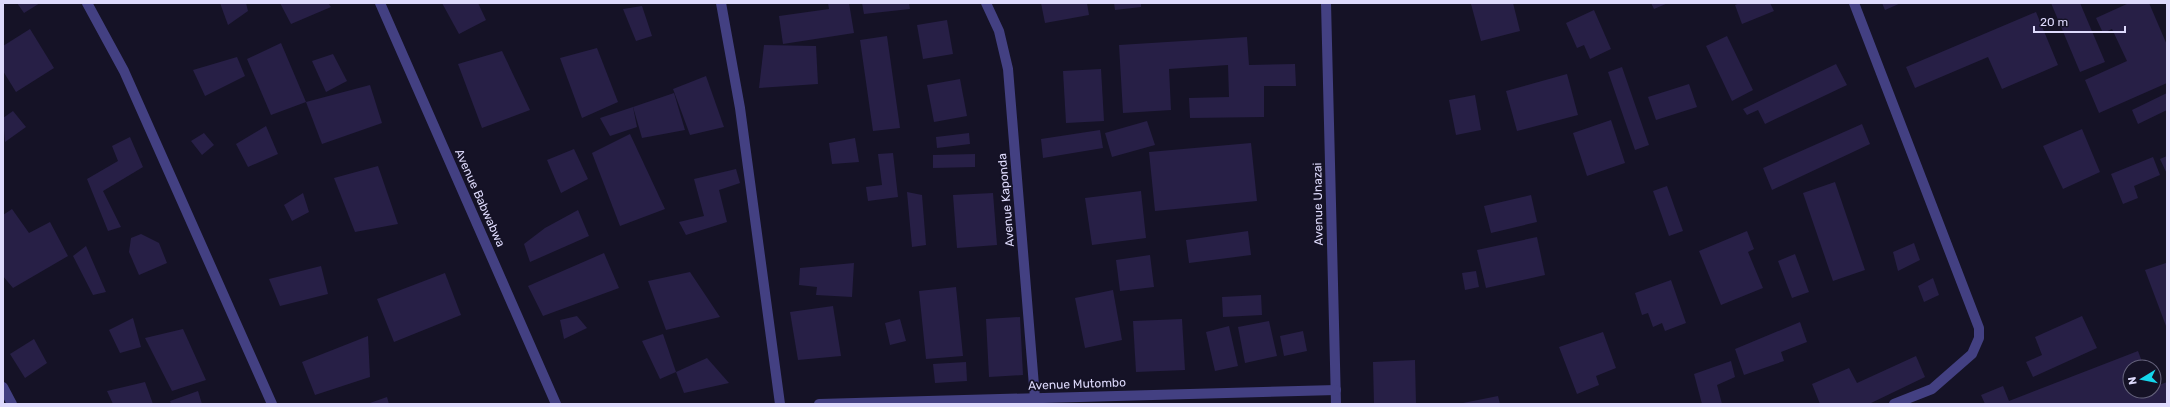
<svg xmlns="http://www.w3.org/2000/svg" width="2170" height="407" font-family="Rubik,sans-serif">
<rect width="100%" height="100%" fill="#151226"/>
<g fill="#271f46">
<polygon points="17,3 40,3 24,13"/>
<polygon points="220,3 246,3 248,11 228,25"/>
<polygon points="280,3 328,3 331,7 291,24"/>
<polygon points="442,3 478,3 486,20 459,34"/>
<polygon points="828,3 849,3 854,33 783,44 779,16 829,9"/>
<polygon points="862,3 909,3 910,9 864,14"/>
<polygon points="1041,3 1087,3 1089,15 1045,23"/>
<polygon points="1114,3 1141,3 1141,7 1115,10"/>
<polygon points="1475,3 1513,3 1520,31 1481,41 1471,4"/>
<polygon points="1651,3 1668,3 1654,9"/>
<polygon points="1740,3 1770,3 1774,11 1742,24 1735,5"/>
<polygon points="1882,3 1901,3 1885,10"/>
<polygon points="2051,3 2080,3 2105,62 2080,72"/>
<polygon points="2129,3 2149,3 2167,45 2167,83 2099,113 2085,80 2127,61 2112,29 2103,33 2096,18"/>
<polygon points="642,6 652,36 636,41 623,9"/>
<polygon points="1594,10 1611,49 1590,59 1584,45 1577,48 1566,23"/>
<polygon points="2036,12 2058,65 2002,89 1988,57 1915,88 1906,67"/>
<polygon points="947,20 953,54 923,59 917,25"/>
<polygon points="30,29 54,68 16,92 3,71 3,46"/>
<polygon points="887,36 900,128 873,131 860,40"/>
<polygon points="1727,36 1753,90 1732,101 1706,46"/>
<polygon points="1247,37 1249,65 1295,64 1296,86 1264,86 1264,117 1190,118 1189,98 1229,97 1228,65 1169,69 1171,110 1123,113 1119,45"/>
<polygon points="281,43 306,102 271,115 247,59"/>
<polygon points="764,45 816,46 818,84 759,88"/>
<polygon points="597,48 618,102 582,118 560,58"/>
<polygon points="502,51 530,110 482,128 458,64"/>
<polygon points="333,54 347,81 326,92 312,61"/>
<polygon points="237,57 245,76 205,96 193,70"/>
<polygon points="1836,64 1847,85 1765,124 1758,110 1747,115 1743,109"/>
<polygon points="1622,67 1649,145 1635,150 1608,72"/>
<polygon points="1101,69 1104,121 1066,123 1063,71"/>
<polygon points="1567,74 1578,115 1517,131 1506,91"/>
<polygon points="706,76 724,127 690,135 673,89"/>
<polygon points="960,79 967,116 934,122 927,85"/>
<polygon points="1689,84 1697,107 1656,120 1648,97"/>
<polygon points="370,85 382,123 322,144 306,102"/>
<polygon points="674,93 685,130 642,138 633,107"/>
<polygon points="2167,93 2167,110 2138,124 2132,110"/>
<polygon points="1475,95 1481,130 1456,135 1449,100"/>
<polygon points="633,107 637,127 610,136 600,118"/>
<polygon points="13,111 26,127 5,142 3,118"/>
<polygon points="1611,120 1625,163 1587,176 1573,133"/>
<polygon points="1147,121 1155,145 1112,157 1105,133"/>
<polygon points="1862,124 1870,144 1772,190 1763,168"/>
<polygon points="266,126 278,154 248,167 236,144"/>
<polygon points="2082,129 2100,172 2063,189 2043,146"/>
<polygon points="1100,130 1103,148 1043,158 1041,139"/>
<polygon points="204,133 214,145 202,155 191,141"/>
<polygon points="969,133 970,144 937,148 936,137"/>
<polygon points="630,134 665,209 620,226 592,153"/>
<polygon points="130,137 143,167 103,191 121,227 108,231 87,179 118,161 112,146"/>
<polygon points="855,138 859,162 832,164 829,143"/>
<polygon points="1251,143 1257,201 1155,211 1149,152"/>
<polygon points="574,149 588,179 561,193 547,160"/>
<polygon points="893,153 898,197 868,201 866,187 882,185 878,154"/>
<polygon points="975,154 975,167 933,168 933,155"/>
<polygon points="2167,156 2167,174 2160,159"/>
<polygon points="2153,157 2160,175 2134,186 2138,198 2123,204 2111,174"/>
<polygon points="378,166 398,224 355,232 334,178"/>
<polygon points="736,169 740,183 719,190 727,222 686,235 679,222 704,216 694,179"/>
<polygon points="1835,182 1865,270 1833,281 1803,193"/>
<polygon points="1667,186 1683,231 1669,236 1653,191"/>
<polygon points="1141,191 1146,238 1092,245 1085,198"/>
<polygon points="907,192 922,195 926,245 912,247"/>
<polygon points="303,193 309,212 292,221 284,205"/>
<polygon points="993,193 997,245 957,248 953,195"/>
<polygon points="1531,195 1537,222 1491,233 1484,206"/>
<polygon points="12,209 29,233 50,222 68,256 13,288 3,276 3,215"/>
<polygon points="578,210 589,236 530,262 524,244 545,228"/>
<polygon points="1248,231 1251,255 1189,263 1186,240"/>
<polygon points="1747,231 1754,249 1748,252 1763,288 1721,305 1699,251"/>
<polygon points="141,234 159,243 167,263 139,275 129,252 131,238"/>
<polygon points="1537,237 1545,275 1486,288 1477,250"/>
<polygon points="1914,243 1920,260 1898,271 1893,252"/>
<polygon points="86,246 106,292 93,295 73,256"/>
<polygon points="604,253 619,288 543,316 528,286"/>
<polygon points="1795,254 1809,292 1792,298 1778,261"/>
<polygon points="1150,255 1154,287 1120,291 1116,260"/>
<polygon points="854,263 852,297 816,295 817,287 799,285 800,268"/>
<polygon points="2166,263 2167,326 2166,326 2145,270"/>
<polygon points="321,266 328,294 280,306 269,279"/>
<polygon points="1476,271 1479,287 1465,290 1462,273"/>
<polygon points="690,272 720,317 666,330 648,281"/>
<polygon points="445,273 461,315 394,342 377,299"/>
<polygon points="1933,278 1939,295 1924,302 1918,286"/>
<polygon points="1671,280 1686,323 1665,331 1662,323 1653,327 1648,313 1642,315 1635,293"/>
<polygon points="956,287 963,356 926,359 919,291"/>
<polygon points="1113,290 1122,340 1085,348 1075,298"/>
<polygon points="1261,295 1262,315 1223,317 1222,297"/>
<polygon points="833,306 841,356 798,360 790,312"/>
<polygon points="577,316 587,328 564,339 560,320"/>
<polygon points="2082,316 2097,348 2033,377 2026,362 2042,355 2035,337"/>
<polygon points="1020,317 1023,375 989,377 986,319"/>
<polygon points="133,318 141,347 120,353 109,330"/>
<polygon points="900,319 906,341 890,345 885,323"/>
<polygon points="1182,319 1185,370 1136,372 1133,321"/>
<polygon points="1269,321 1277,356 1245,363 1238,327"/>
<polygon points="1800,322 1807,342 1781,352 1784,361 1744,375 1735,349"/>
<polygon points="1229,326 1238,366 1215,371 1206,332"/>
<polygon points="183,329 206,380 172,391 145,338"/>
<polygon points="1303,331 1307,351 1284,356 1280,336"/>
<polygon points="1603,332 1616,368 1596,376 1599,385 1577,394 1559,347"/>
<polygon points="663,334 676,372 660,379 642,341"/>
<polygon points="368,336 370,377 315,395 302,362"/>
<polygon points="34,339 47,363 25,378 10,354"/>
<polygon points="2138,351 2144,367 2130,367 2130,391 2154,391 2154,387 2167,382 2167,404 1985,404 1981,395 2003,386 2009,401"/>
<polygon points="1916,356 1925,377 1869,404 1820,404 1812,384 1849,368 1857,383"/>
<polygon points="707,358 729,383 684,393 676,372"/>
<polygon points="1415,360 1416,404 1374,404 1373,362"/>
<polygon points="1731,361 1735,377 1717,385 1722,404 1702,404 1694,374"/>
<polygon points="966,362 967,381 935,383 933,364"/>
<polygon points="145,382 153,404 113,404 107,391"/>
<polygon points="198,391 202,404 171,404 170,401"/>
<polygon points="1498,396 1500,404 1463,404 1463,403"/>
<polygon points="387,397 389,404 367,404"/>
</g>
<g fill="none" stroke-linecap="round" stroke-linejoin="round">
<g stroke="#434082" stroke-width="10">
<polyline points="87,3 124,71 272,404"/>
<polyline points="380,3 556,404"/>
<polyline points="721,3 740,108 780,404"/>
<polyline points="986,3 999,31 1008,69 1035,398"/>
<polyline points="1326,3 1336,404"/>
<polyline points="1854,3 1979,328 1979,338 1972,354 1932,389 1894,404"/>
<polyline points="3,387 12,404"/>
<polyline points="819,404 1336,390"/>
</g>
</g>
<g text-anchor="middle" stroke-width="3.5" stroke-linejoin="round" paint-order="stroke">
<g font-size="12" fill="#dedafc" stroke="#151226">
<text transform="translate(480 198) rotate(66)" y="4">Avenue Babwabwa</text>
<text transform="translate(1006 200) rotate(-95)" y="4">Avenue Kaponda</text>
<text transform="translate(1318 204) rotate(-91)" y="4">Avenue Unazai</text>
<text transform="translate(1077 384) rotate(-2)" y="4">Avenue Mutombo</text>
</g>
</g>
<rect width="2170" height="407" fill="none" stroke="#dedafc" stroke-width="8"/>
<g transform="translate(2142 379) rotate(260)"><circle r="19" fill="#151226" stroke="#65627c"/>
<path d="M0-3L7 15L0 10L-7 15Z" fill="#15d7ed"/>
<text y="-6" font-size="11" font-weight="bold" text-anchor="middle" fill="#dedafc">N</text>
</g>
<path d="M2034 26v6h91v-6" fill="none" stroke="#dedafc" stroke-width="2"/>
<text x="2040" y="26" font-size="12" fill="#dedafc" stroke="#151226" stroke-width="3" paint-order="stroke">20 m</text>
</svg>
